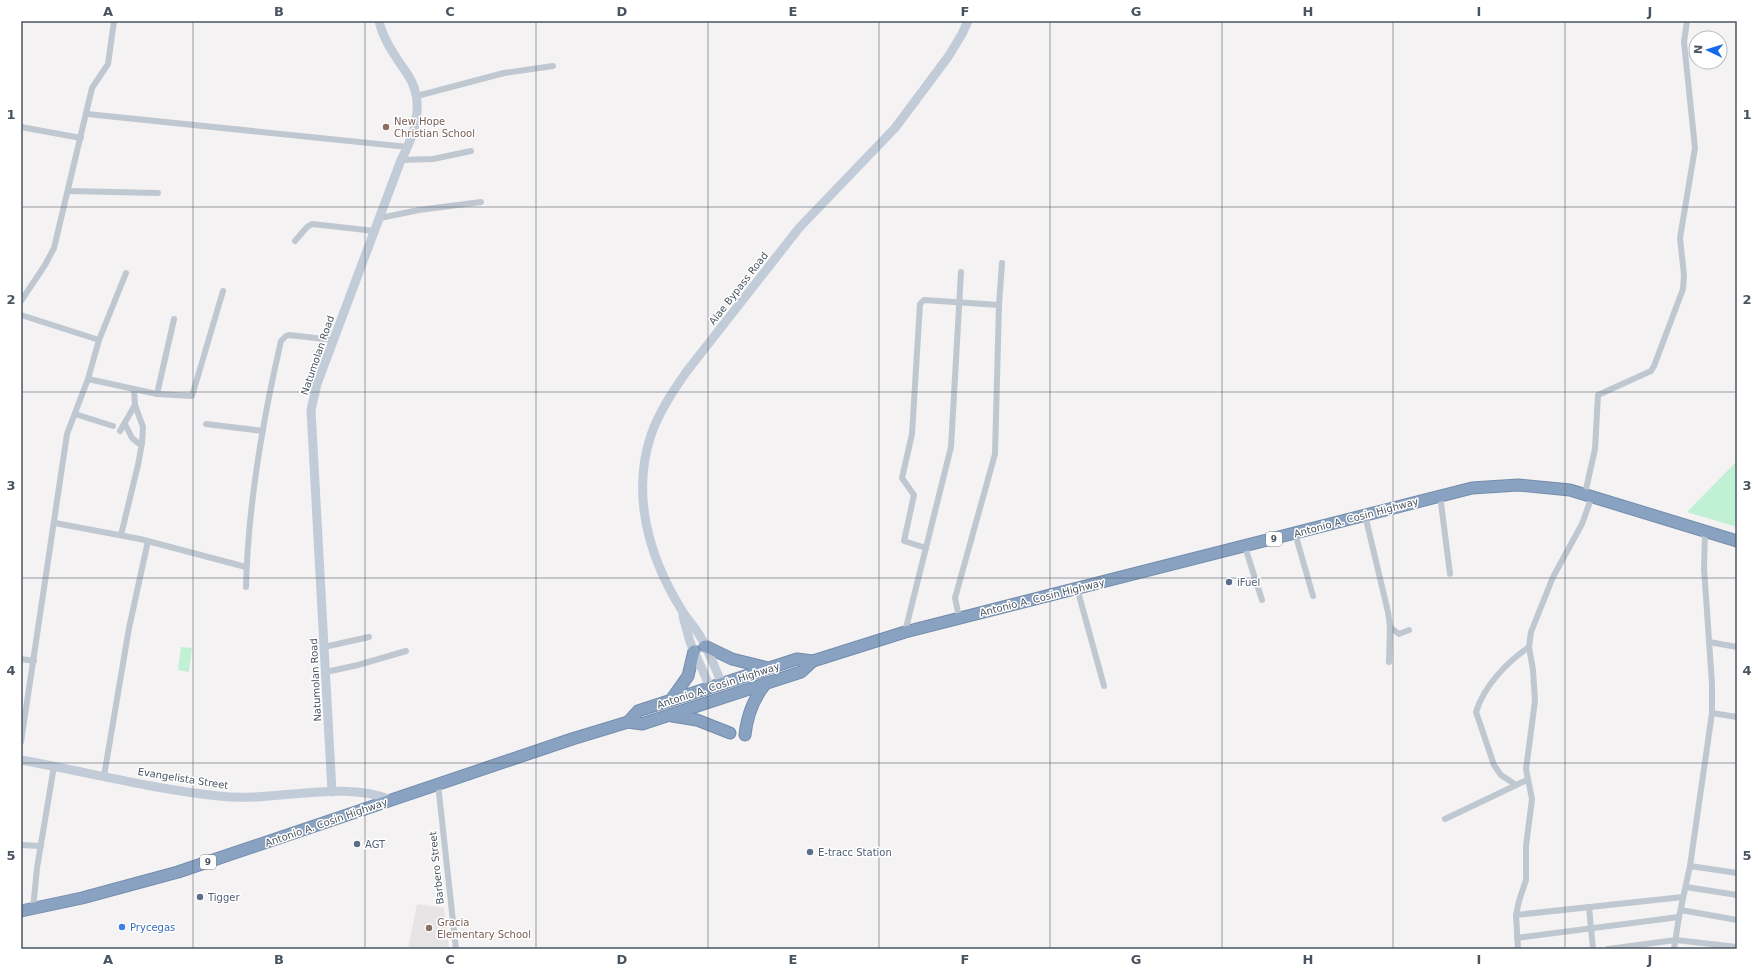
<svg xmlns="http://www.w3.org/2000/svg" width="1758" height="970" font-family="'DejaVu Sans',sans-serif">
<rect width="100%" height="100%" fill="#f4f2f2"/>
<polygon fill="#e5e3e4" points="417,904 444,908 449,949 408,949"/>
<g fill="#c1f1d5">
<polygon points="1737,461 1737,527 1687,512"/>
<polygon points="181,647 192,648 189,672 178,670"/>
</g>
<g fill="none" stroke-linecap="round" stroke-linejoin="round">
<g stroke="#748dad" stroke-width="13">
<g id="highway">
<polyline points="705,646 732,659 768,668"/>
<polyline points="671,700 688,676 694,651"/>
<polyline points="672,716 697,720 730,733"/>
<polyline points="628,722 638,711 797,659 813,661"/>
<path d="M745,735C747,716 753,699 766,683"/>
<polyline points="21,911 82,898 178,872 572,739 628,722 642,724 801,672 813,661 905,632 1472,488 1518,485 1570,490 1737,541"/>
</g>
</g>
<g stroke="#bfc8d1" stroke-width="6">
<polyline points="417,96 504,73 553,66"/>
<polyline points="87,114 408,147"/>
<polyline points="21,127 81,138"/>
<polyline points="401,160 433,159 471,151"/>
<polyline points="68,191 158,193"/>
<polyline points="380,218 419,210 481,202"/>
<polyline points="295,241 307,227 312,224 375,231"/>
<polyline points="21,301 45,265 54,248 92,88 108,64 114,21"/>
<polyline points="21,315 99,340 88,379 67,434 21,742"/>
<polyline points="99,340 126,273"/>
<polyline points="88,379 157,394 192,396 223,291"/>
<polyline points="157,394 174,319"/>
<polyline points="75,414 113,426"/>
<polyline points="125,424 132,438 138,443 142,443 143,427 135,405"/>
<polyline points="206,424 263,431"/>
<polyline points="120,431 135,405 134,390"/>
<polyline points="1585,494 1595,449 1598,395 1651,371 1654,366 1683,289 1684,275 1680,238 1695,148 1684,42 1687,21"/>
<polyline points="1440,495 1450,574"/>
<polyline points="1365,515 1388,612 1390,627 1389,662"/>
<polyline points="55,523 140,539 246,567"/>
<polyline points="1295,533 1313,596"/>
<polyline points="121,535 138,465 142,443"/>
<polyline points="1245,547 1262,600"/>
<polyline points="926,548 904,541 914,495 902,478 912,434 920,304 924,300 999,305"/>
<path d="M246,587C248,504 262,423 281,341L286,336L289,335L333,340"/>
<polyline points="1077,588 1104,686"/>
<polyline points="959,617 955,598 995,454 999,305 1002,263"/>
<polyline points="1390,627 1399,634 1409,630"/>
<polyline points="905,632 951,447 961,272"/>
<polyline points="1709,642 1737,647"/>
<polyline points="324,647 369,637"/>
<polyline points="21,659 34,661"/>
<polyline points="326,672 358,665 406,651"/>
<polyline points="1712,713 1737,717"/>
<polyline points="104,776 129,628 148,541"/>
<polyline points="438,784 456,949"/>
<path d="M1516,785L1501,775L1494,765L1476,712C1484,686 1507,662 1529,647"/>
<polyline points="1445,819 1527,780"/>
<polyline points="21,845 41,846"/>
<polyline points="1690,866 1737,873"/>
<polyline points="1686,887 1737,895"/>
<polyline points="1589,907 1593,949"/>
<polyline points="33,909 37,868 54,766"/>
<polyline points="1681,910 1737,920"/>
<polyline points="1516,915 1683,897"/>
<polyline points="1517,938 1679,917"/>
<polyline points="1518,949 1516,915 1519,901 1526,880 1526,846 1532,799 1526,769 1535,701 1533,670 1529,647 1531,632 1553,577 1582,524 1592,496"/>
<polyline points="1608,949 1676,940 1737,947"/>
<polyline points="1674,949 1679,917 1690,866 1712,713 1712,684 1704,568 1705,531"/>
</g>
<g stroke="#c2ccd8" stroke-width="9">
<polyline points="683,616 690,642 710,687"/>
<path d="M722,684C715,668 709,651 700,636C695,627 687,619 681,609C649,557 631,495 651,435C659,412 673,391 687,371L799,228L895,128L948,57L962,34L968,21"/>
<path d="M21,760C87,772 152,789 219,796C272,803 342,779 391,800"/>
<path d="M332,792L311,410L317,384L401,160C415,134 426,102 408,75C396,57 384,42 379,21"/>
</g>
<use href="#highway" stroke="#89a2c1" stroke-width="11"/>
</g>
<path fill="none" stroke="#495460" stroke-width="1" stroke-opacity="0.55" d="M193,21V949M365,21V949M536,21V949M708,21V949M879,21V949M1050,21V949M1222,21V949M1393,21V949M1565,21V949M21,207H1737M21,392H1737M21,578H1737M21,763H1737"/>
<g fill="#8d6e63" stroke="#fff" stroke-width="1.5">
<circle cx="386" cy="127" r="4"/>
<circle cx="429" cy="928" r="4"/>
</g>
<g fill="#5c6f8a" stroke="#fff" stroke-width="1.5">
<circle cx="1229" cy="582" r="4"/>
<circle cx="357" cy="844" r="4"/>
<circle cx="810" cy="852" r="4"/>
<circle cx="200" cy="897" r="4"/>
</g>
<circle fill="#3f7fe0" stroke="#fff" stroke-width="1.5" cx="122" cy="927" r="4"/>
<g text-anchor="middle" stroke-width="3" stroke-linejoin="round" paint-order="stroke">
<g fill="#fff" stroke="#808790" stroke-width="1">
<rect x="1266" y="532" width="16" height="14" rx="3"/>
<rect x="200" y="855" width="16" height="14" rx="3"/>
</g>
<g font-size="9" font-weight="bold" fill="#495460">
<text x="1274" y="542">9</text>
<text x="208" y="865">9</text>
</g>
<g font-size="10" fill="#785e54" stroke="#fff" text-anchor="start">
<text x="394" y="125">New Hope<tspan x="394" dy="12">Christian School</tspan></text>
<text x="437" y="926">Gracia<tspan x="437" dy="12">Elementary School</tspan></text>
</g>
<g font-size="10" fill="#495460" stroke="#fff">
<text transform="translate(738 288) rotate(-52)" y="4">Alae Bypass Road</text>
<text transform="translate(317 355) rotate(-71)" y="4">Natumolan Road</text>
<text transform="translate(1356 517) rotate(-15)" y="4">Antonio A. Cosin Highway</text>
<text transform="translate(1042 597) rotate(-14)" y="4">Antonio A. Cosin Highway</text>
<text transform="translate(315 680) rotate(-93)" y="4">Natumolan Road</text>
<text transform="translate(718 685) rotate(-18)" y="4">Antonio A. Cosin Highway</text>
<text transform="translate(183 778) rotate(9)" y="4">Evangelista Street</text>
<text transform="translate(326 822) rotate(-19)" y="4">Antonio A. Cosin Highway</text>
<text transform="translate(436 868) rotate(-96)" y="4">Barbero Street</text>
</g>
<g font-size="10" fill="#4e5e75" stroke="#fff" text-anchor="start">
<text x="1237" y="586">iFuel</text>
<text x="365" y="848">AGT</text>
<text x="818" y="856">E-tracc Station</text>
<text x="208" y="901">Tigger</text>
</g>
<g font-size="10" fill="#366cbe" stroke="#fff" text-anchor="start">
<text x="130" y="931">Prycegas</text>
</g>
</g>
<rect width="1758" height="970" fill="none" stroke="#ffffff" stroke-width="44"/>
<g transform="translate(1708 50) rotate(274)"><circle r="19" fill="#ffffff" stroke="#b6bbbf"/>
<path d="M0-3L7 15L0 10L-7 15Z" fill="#166aea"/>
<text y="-6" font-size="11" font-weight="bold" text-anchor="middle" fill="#495460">N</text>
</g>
<rect x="22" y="22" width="1714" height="926" fill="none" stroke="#495460" stroke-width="1.5"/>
<g font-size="13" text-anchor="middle" font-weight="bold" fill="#495460">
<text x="108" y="16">A</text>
<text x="279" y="16">B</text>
<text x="450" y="16">C</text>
<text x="622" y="16">D</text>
<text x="793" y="16">E</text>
<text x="965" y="16">F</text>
<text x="1136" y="16">G</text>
<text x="1308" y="16">H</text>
<text x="1479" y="16">I</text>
<text x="1650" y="16">J</text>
<text x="11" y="119">1</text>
<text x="1747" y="119">1</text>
<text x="11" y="304">2</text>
<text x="1747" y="304">2</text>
<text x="11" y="490">3</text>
<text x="1747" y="490">3</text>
<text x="11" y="675">4</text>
<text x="1747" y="675">4</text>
<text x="11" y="860">5</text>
<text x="1747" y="860">5</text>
<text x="108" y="964">A</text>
<text x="279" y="964">B</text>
<text x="450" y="964">C</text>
<text x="622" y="964">D</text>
<text x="793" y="964">E</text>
<text x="965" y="964">F</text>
<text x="1136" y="964">G</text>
<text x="1308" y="964">H</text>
<text x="1479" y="964">I</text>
<text x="1650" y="964">J</text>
</g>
</svg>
